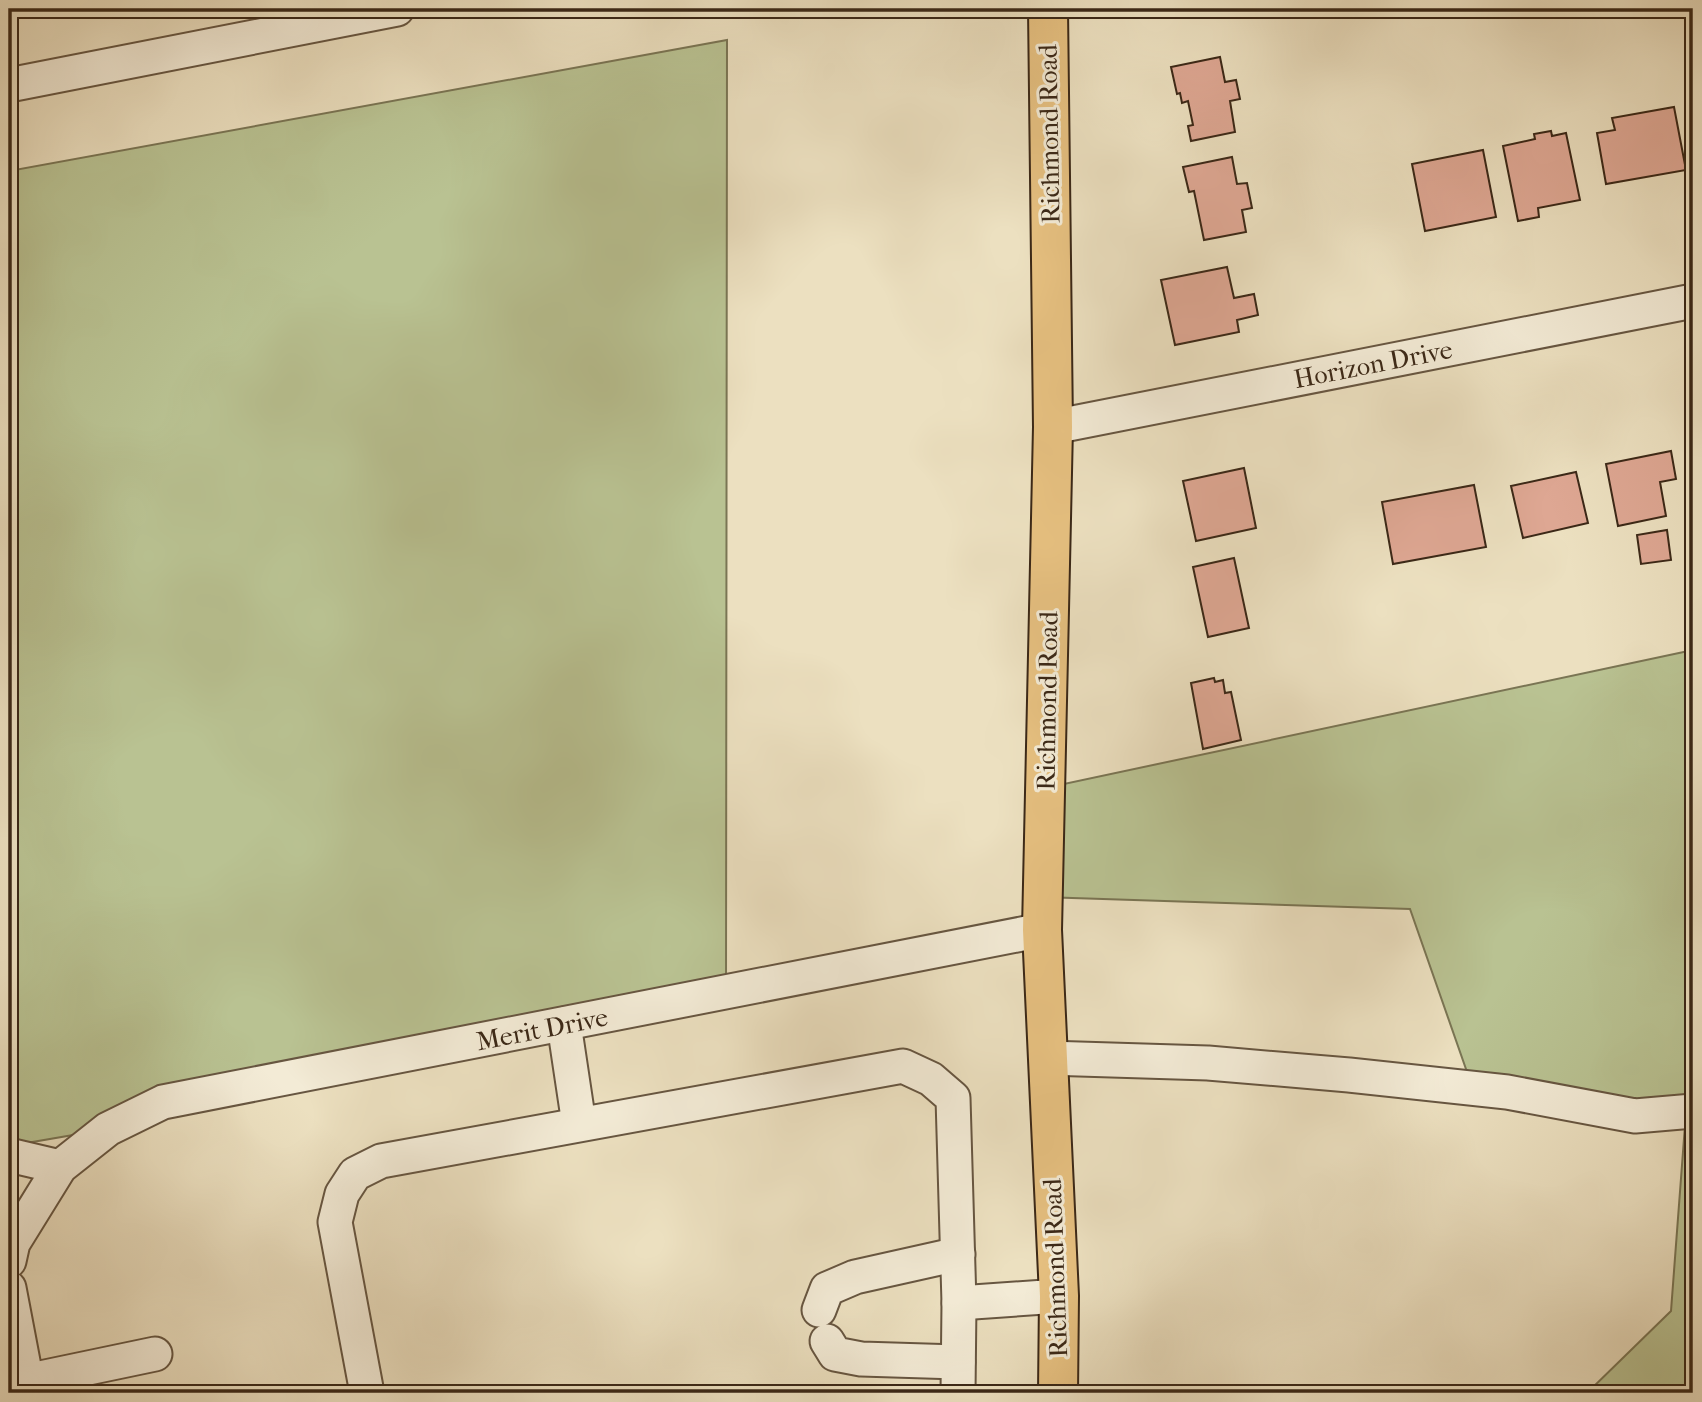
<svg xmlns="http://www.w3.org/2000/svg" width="1702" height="1402" font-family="'IM FELL French Canon',serif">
<rect width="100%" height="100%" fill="#ece0c0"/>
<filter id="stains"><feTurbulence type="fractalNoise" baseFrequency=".00286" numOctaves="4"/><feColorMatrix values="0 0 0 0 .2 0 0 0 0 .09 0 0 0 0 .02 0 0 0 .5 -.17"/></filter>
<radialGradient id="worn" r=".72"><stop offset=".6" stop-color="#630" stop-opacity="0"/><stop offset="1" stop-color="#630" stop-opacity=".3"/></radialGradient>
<g fill="#b9c292" stroke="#7a7554" stroke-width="2">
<polygon points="727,40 726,993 108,1129 9,1146 9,171"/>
<polygon points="1693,650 1693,1393 1587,1393 1671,1311 1686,1112 1473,1089 1410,909 1042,897 1045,788"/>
</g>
<g fill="#dea793" stroke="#3b2817" stroke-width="2">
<polygon points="1220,57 1225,82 1236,80 1240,99 1230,101 1235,132 1191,141 1188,126 1193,125 1188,101 1182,103 1180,93 1177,94 1171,67"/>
<polygon points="1674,107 1686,170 1606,184 1597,133 1615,130 1612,118"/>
<polygon points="1551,131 1552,136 1566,133 1580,200 1538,208 1539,217 1518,221 1503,146 1535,139 1534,134"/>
<polygon points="1483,150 1496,217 1425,231 1412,164"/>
<polygon points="1232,157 1237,184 1247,183 1252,208 1242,210 1246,232 1204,240 1194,191 1189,192 1183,167"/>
<polygon points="1227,267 1234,298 1254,294 1258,315 1237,320 1239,332 1175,345 1161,280"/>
<polygon points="1671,451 1676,479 1660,482 1666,516 1618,526 1606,464"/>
<polygon points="1244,468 1256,528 1196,541 1183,481"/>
<polygon points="1576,472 1588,523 1523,538 1511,486"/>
<polygon points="1474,485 1486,547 1393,564 1382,502"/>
<polygon points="1667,530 1671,560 1641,564 1637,535"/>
<polygon points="1234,558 1249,628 1208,637 1193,567"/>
<polygon points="1214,678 1215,682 1223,680 1225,693 1231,692 1241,740 1203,749 1191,683"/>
</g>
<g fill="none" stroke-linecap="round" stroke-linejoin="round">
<g stroke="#675641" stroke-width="37">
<g id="minor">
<polyline points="9,85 397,9"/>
<polyline points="1053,427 1693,301"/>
<polyline points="564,1024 579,1124"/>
<polyline points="1047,1058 1208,1063 1349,1075 1507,1092 1635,1116 1693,1111"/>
<polyline points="9,1155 60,1167"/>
<polyline points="9,1261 13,1243 60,1167 108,1129 163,1102 1042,930"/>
<polyline points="9,1288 29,1393"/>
<polyline points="959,1303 1059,1296"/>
<polyline points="819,1310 827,1289 855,1277 958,1254"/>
<polyline points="827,1341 835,1354 861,1359 958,1362"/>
<polyline points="26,1381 155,1354"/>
<polyline points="367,1393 335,1222 342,1194 355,1174 381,1161 903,1066 931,1079 953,1098 959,1303 958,1393"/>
</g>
</g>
<g stroke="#3b2817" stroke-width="42">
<polyline id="major" points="1048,9 1053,427 1042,930 1059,1296 1058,1393"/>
</g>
<use href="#minor" stroke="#f3ebd6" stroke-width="33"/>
<use href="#major" stroke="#e6c080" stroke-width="38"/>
</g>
<g text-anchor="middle" stroke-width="6" stroke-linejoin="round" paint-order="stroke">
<g font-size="26" fill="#3b2817" stroke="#f3ebd6">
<text transform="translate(1049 134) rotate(-91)" y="9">Richmond Road</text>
<text transform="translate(1373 364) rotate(-11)" y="9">Horizon Drive</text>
<text transform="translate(1047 701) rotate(-89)" y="9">Richmond Road</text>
<text transform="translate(542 1029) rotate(-11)" y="9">Merit Drive</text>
<text transform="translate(1055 1268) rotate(-92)" y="9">Richmond Road</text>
</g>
</g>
<rect width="1702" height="1402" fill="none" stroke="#ece0c0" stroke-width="35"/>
<rect x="10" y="10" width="1681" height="1381" fill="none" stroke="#3b2817" stroke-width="3.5"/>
<rect x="18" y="18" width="1667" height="1367" fill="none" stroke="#3b2817" stroke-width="2"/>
<rect width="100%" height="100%" filter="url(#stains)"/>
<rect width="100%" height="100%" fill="url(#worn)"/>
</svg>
